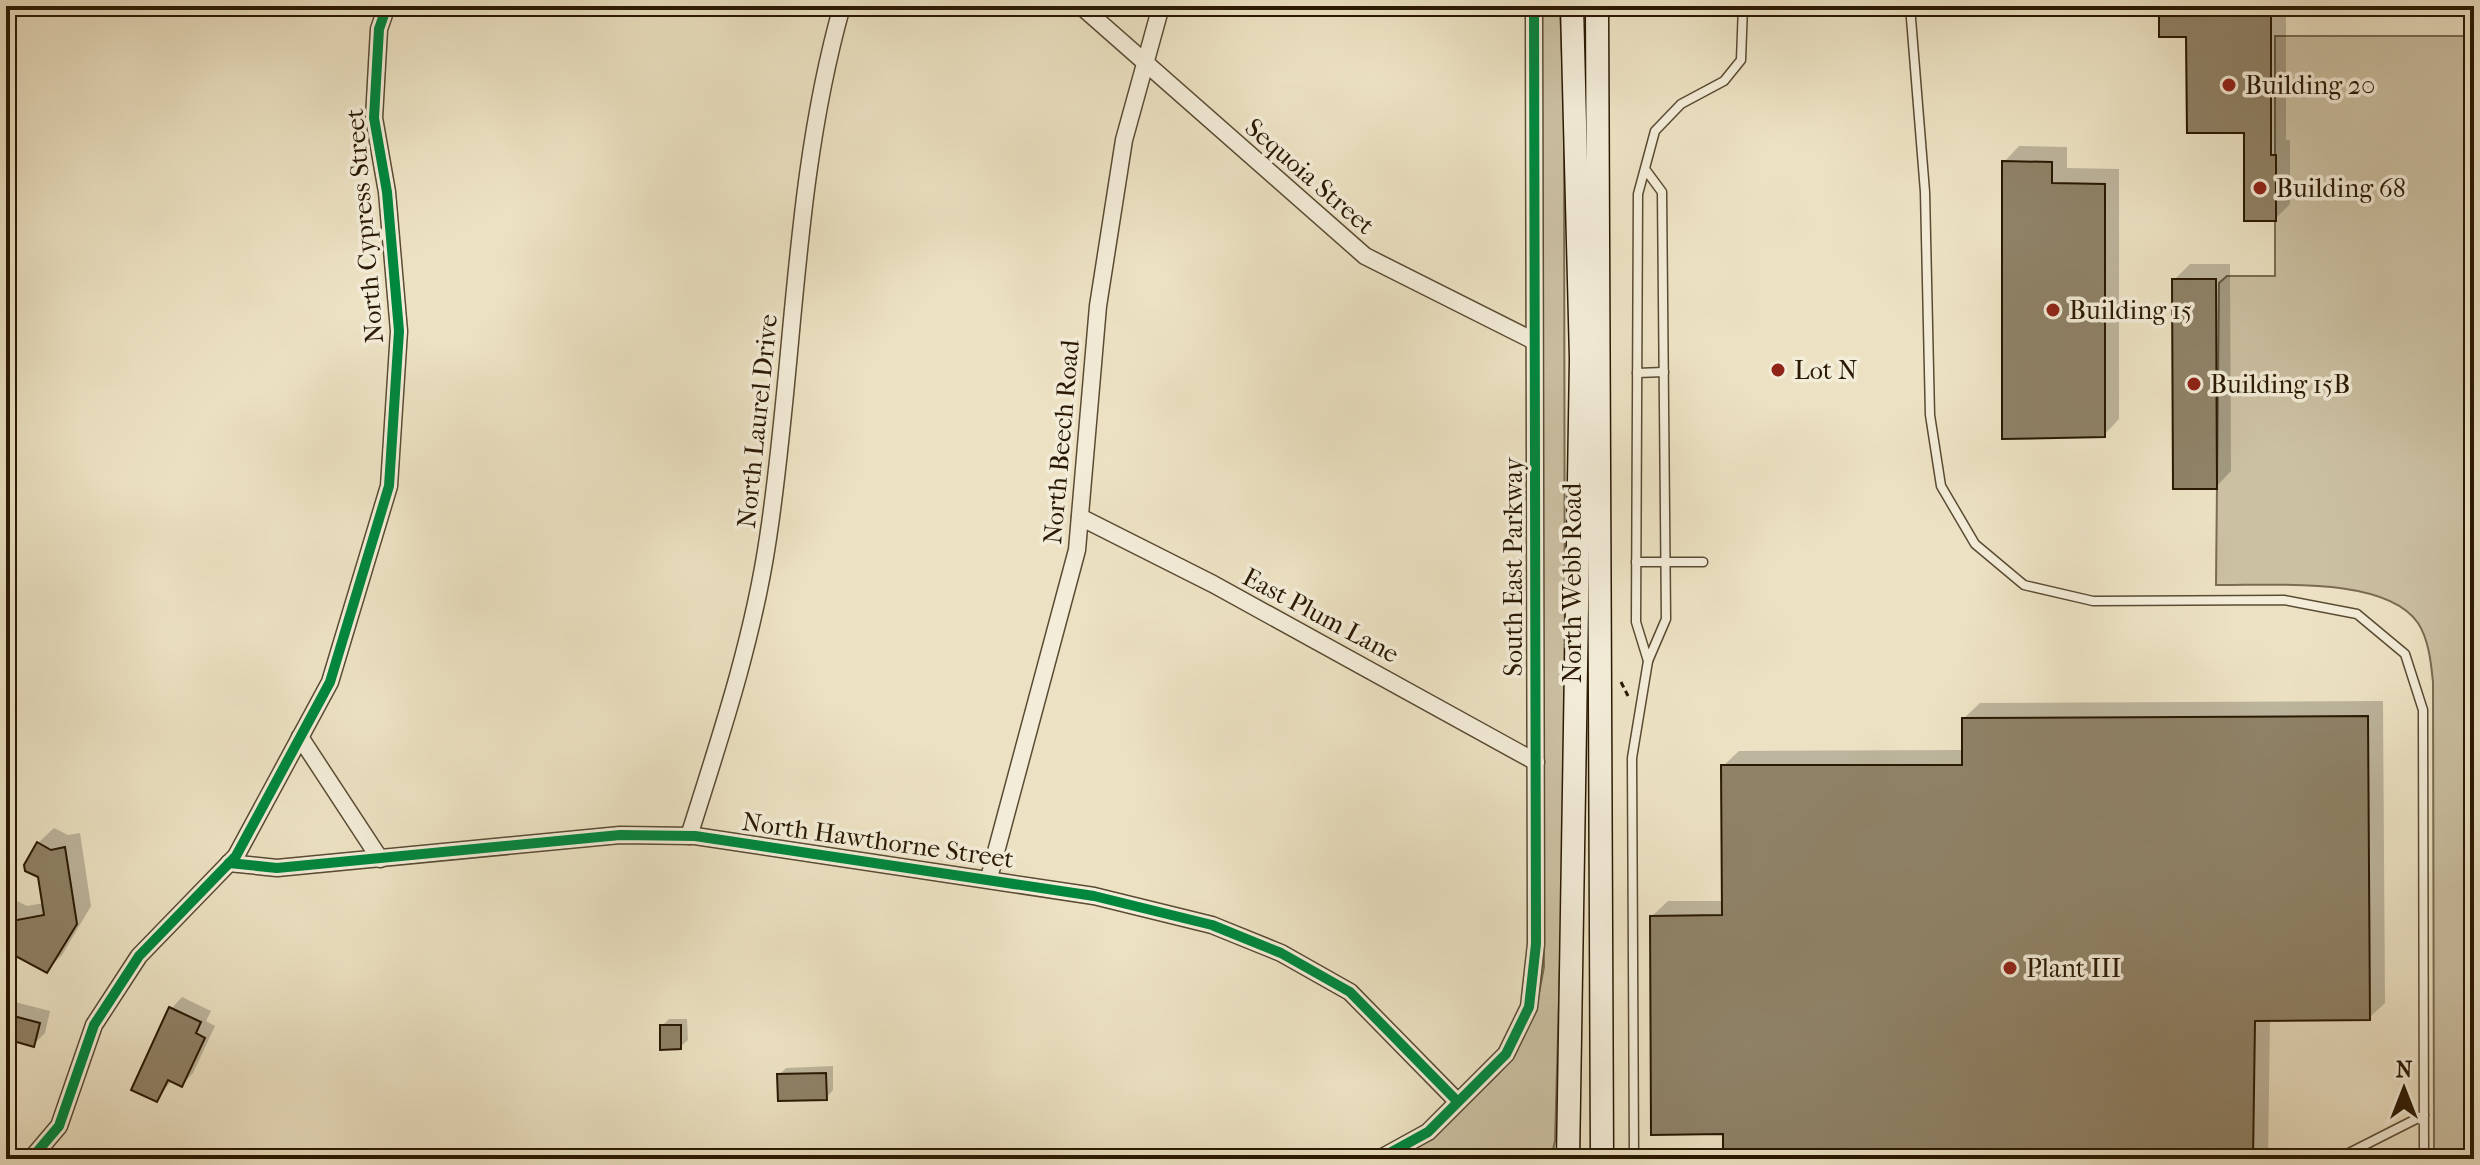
<svg xmlns="http://www.w3.org/2000/svg" width="2480" height="1165" font-family="'IM FELL French Canon',serif">
<rect width="100%" height="100%" fill="#ece2c3"/>
<filter id="stains"><feTurbulence type="fractalNoise" baseFrequency=".0025" numOctaves="4"/><feColorMatrix values="0 0 0 0 .2 0 0 0 0 .09 0 0 0 0 .02 0 0 0 .5 -.17"/></filter>
<radialGradient id="worn" r=".72"><stop offset=".6" stop-color="#630" stop-opacity="0"/><stop offset="1" stop-color="#630" stop-opacity=".3"/></radialGradient>
<g fill="#cbc0a2" stroke="#7a6c52" stroke-width="2">
<polygon points="1537,6 1560,6 1564,109 1565,788 1555,1141 1551,1159 1390,1159 1436,1135 1499,1073 1521,1041 1537,1004 1544,967"/>
<path d="M2275,36H2474V1159H2434L2433,682C2431,663 2429,640 2418,623C2385,575 2268,586 2216,585L2219,283L2227,276H2275Z"/>
</g>
<g fill="#0003">
<polygon points="2161,6 2286,6 2286,140 2290,140 2290,204 2275,219 2246,131 2188,35"/>
<polygon points="2019,146 2067,147 2067,168 2119,169 2119,419 2104,435 2004,162"/>
<polygon points="2190,264 2230,264 2231,471 2216,487 2174,280"/>
<polygon points="2383,701 2385,1003 2369,1018 2270,1019 2268,1159 1725,1159 1725,1132 1652,916 1668,901 1724,901 1723,766 1739,751 1964,750 1964,718 1980,703"/>
<polygon points="54,828 68,835 80,833 91,906 62,955 46,971 6,949 6,912 17,901 27,906 44,903 38,843"/>
<polygon points="182,997 211,1011 206,1021 215,1026 193,1073 182,1085 172,1080 157,1100 171,1009"/>
<polygon points="11,1001 50,1011 45,1033 33,1045 19,1041 6,1056 6,1006"/>
<polygon points="669,1019 687,1019 688,1040 680,1047 662,1026"/>
<polygon points="833,1066 833,1090 826,1098 779,1075 786,1068"/>
</g>
<g fill="#8f8267" stroke="#2a1903" stroke-width="2">
<polygon points="2159,6 2271,6 2271,155 2276,155 2276,221 2244,221 2244,133 2187,133 2186,37 2159,37"/>
<polygon points="2002,161 2052,162 2052,183 2105,184 2105,437 2002,439"/>
<polygon points="2172,279 2216,279 2217,489 2173,489"/>
<polygon points="2368,716 2370,1020 2255,1021 2253,1159 1723,1159 1723,1134 1651,1135 1650,916 1722,915 1721,765 1962,765 1962,718"/>
<polygon points="37,842 51,850 65,847 77,924 47,973 6,951 6,922 44,915 38,877 25,871 24,865"/>
<polygon points="169,1007 201,1022 196,1033 205,1038 182,1087 168,1080 157,1102 131,1090"/>
<polygon points="6,1014 40,1023 34,1047 6,1039"/>
<polygon points="660,1025 681,1025 681,1049 660,1050"/>
<polygon points="826,1073 827,1100 778,1101 777,1074"/>
</g>
<g fill="none" stroke-linecap="round" stroke-linejoin="round">
<g stroke="#5a4b33" stroke-width="11">
<g id="service">
<polyline points="1910,6 1925,192 1930,415 1941,486 1975,544 2024,585 2093,601 2284,600 2357,614 2405,654 2423,710 2424,1159"/>
<polyline points="1573,8 1743,11"/>
<polyline points="1645,169 1662,192 1666,619 1648,661 1636,622 1638,194 1655,131 1681,104 1724,81 1741,60 1743,6"/>
<polyline points="1637,373 1664,372"/>
<polyline points="1636,562 1703,562"/>
<polyline points="1634,1159 1632,758 1648,661"/>
<polyline points="2322,1159 2347,1154 2424,1115"/>
</g>
</g>
<g stroke="#5a4b33" stroke-width="19">
<g id="minor">
<polyline points="1081,6 1365,256 1534,341"/>
<polyline points="1080,517 1213,584 1536,762"/>
<polyline points="300,737 380,859"/>
<path d="M689,836C720,738 753,640 768,538C795,361 793,179 842,6"/>
<polyline points="229,863 277,868 620,835 695,836 1094,896 1212,925 1281,953 1350,992 1457,1101"/>
<polyline points="989,878 1077,550 1098,306 1124,140 1161,6"/>
<polyline points="31,1159 59,1126 94,1025 139,956 236,856 330,682 389,486 399,331 387,192 374,118 379,29 387,6"/>
<polyline points="1379,1159 1428,1132 1506,1054 1529,1007 1536,944 1534,6"/>
</g>
</g>
<g stroke="#2a1903" stroke-width="25">
<g id="secondary">
<polyline points="1597,6 1602,1159"/>
<polyline points="1568,1159 1581,359 1572,6"/>
</g>
</g>
<polyline stroke="#2a1903" stroke-width="3" stroke-dasharray="6 4" stroke-linecap="butt" points="1621,682 1628,696"/>
<use href="#service" stroke="#f3ecd8" stroke-width="8"/>
<use href="#minor" stroke="#f3ecd8" stroke-width="16"/>
<use href="#secondary" stroke="#f3ecd8" stroke-width="22"/>
<g stroke="#f3ecd8" stroke-width="15">
<g id="cycleway">
<polyline points="229,863 277,868 620,835 695,836 1094,896 1212,925 1281,953 1350,992 1457,1101"/>
<polyline points="31,1159 59,1126 94,1025 139,956 236,856 330,682 389,486 399,331 387,192 374,118 379,29 387,6"/>
<polyline points="1379,1159 1428,1132 1506,1054 1529,1007 1536,944 1534,6"/>
</g>
</g>
<use href="#cycleway" stroke="#00873e" stroke-width="10"/>
</g>
<g fill="#8f2418" stroke="#f3ecd8" stroke-width="3">
<circle cx="2229" cy="85" r="8"/>
<circle cx="2260" cy="188" r="8"/>
<circle cx="2053" cy="310" r="8"/>
<circle cx="1778" cy="370" r="8"/>
<circle cx="2194" cy="384" r="8"/>
<circle cx="2010" cy="968" r="8"/>
</g>
<g text-anchor="middle" stroke-width="7" stroke-linejoin="round" paint-order="stroke">
<g font-size="26" fill="#2a1903" stroke="#f3ecd8" text-anchor="start">
<text x="2245" y="94">Building 20</text>
<text x="2276" y="197">Building 68</text>
<text x="2069" y="319">Building 15</text>
<text x="1794" y="379">Lot N</text>
<text x="2210" y="393">Building 15B</text>
<text x="2026" y="977">Plant III</text>
</g>
<g font-size="26" fill="#2a1903" stroke="#f3ecd8">
<text transform="translate(1310 176) rotate(41)" y="9">Sequoia Street</text>
<text transform="translate(364 226) rotate(-95)" y="9">North Cypress Street</text>
<text transform="translate(757 421) rotate(-84)" y="9">North Laurel Drive</text>
<text transform="translate(1061 442) rotate(-85)" y="9">North Beech Road</text>
<text transform="translate(1513 567) rotate(-90)" y="9">South East Parkway</text>
<text transform="translate(1572 583) rotate(-90)" y="9">North Webb Road</text>
<text transform="translate(1321 615) rotate(28)" y="9">East Plum Lane</text>
<text transform="translate(878 840) rotate(8)" y="9">North Hawthorne Street</text>
</g>
</g>
<rect width="2480" height="1165" fill="none" stroke="#ece2c3" stroke-width="32"/>
<rect x="8" y="8" width="2464" height="1149" fill="none" stroke="#2a1903" stroke-width="4"/>
<rect x="16" y="16" width="2448" height="1133" fill="none" stroke="#2a1903" stroke-width="2"/>
<g transform="translate(2404 1089)" stroke="#f3ecd8" stroke-width="6" paint-order="stroke">
<path d="M0-6L14 30L0 20L-14 30Z" fill="#2a1903"/>
<text y="-12" font-size="22" font-weight="bold" text-anchor="middle" fill="#2a1903">N</text>
</g>
<rect width="100%" height="100%" filter="url(#stains)"/>
<rect width="100%" height="100%" fill="url(#worn)"/>
</svg>
